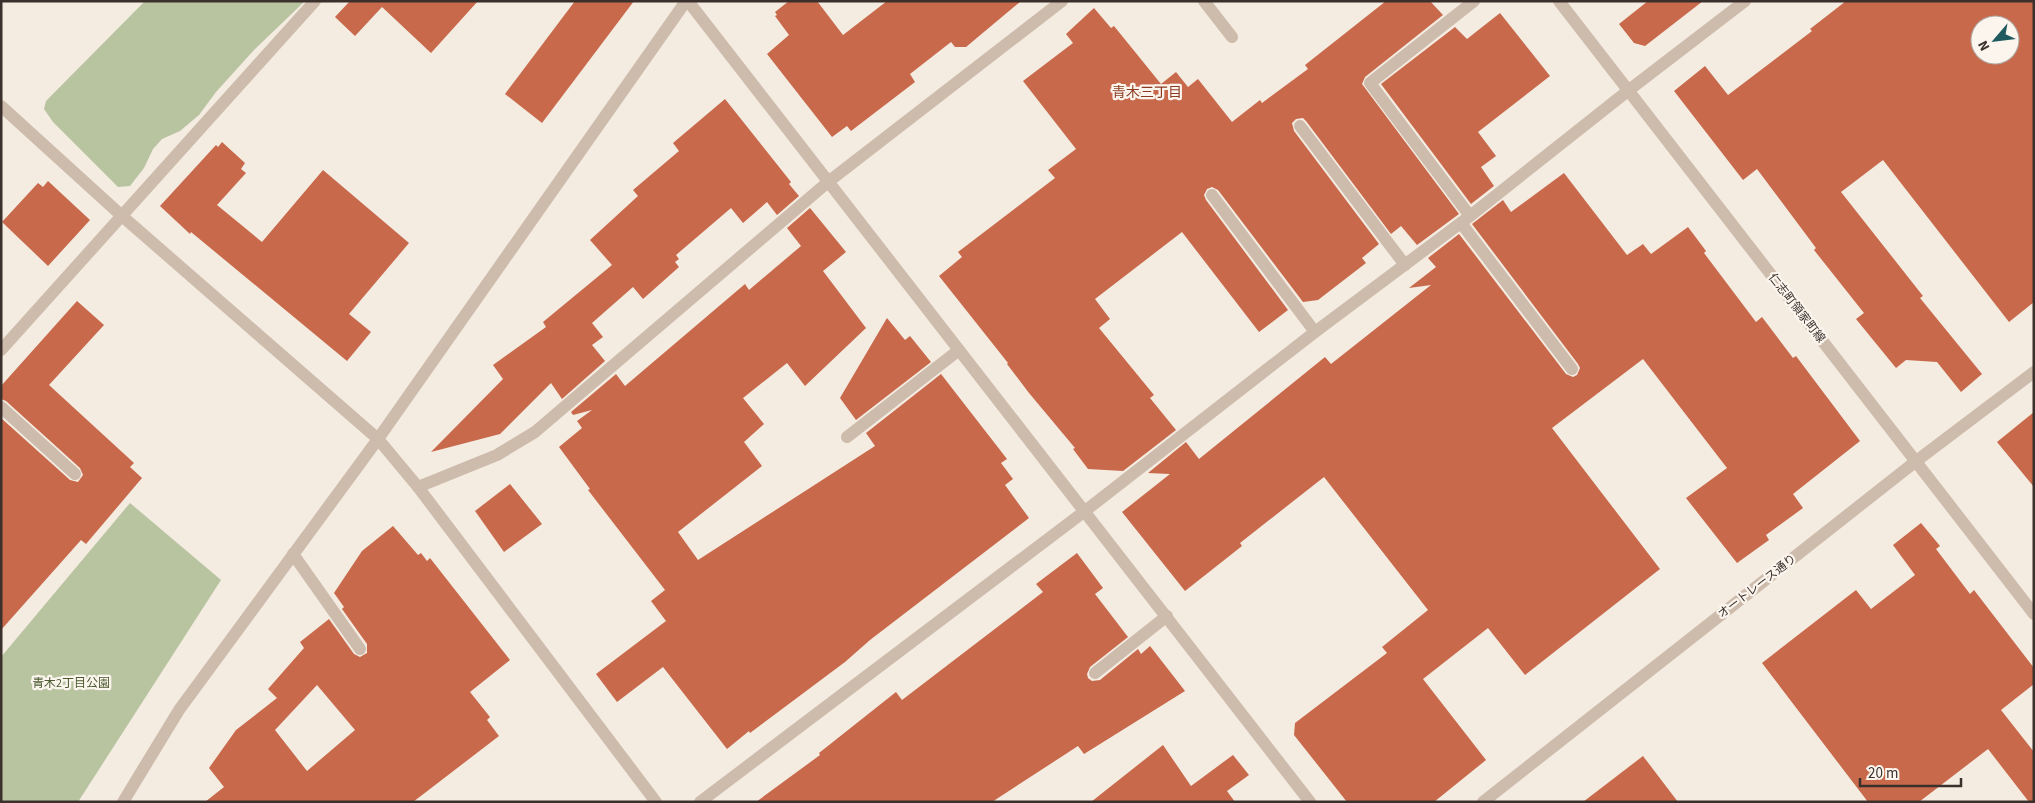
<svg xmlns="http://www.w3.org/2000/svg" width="2035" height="803" font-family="'Source Sans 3','Noto Sans JP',sans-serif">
<rect width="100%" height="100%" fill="#f4ebe1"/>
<g fill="#b8c4a0">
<polygon points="145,1 305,1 254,50 216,92 199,115 180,131 162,139 153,149 144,168 130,186 118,187 53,122 44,109 46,101"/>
<polygon points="130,503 221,580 78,802 1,802 1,657"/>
</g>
<g fill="#c8694b" fill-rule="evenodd">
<polygon points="350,1 478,1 431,53 382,7 355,36 335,17"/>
<polygon points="575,1 634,1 542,123 505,94"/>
<polygon points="789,1 817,1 843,35 887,1 1021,1 966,47 955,47 951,42 910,74 915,82 851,131 847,126 832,137 767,54 789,35 775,16 777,15 775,12"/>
<polygon points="1386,1 1430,1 1443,15 1365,77 1362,84 1459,214 1417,245 1401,226 1391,234 1306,121 1303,118 1296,119 1292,123 1294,131 1379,244 1362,258 1366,263 1318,300 1303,302 1218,190 1212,187 1207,189 1204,195 1206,200 1288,310 1259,332 1182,232 1095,299 1110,319 1099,328 1154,395 1150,398 1176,430 1123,471 1088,469 1073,449 1075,448 1029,393 1007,364 1008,363 939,276 962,257 958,252 1055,178 1048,170 1076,149 1023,81 1073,43 1066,34 1094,8 1111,28 1114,26 1161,84 1176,72 1188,87 1198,79 1232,122 1260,100 1262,103 1308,69 1305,65"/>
<polygon points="1648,1 1703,1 1645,46 1634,43 1619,24"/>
<path d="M1846,1H2034V302L2009,322L1883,160L1841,192L1923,296L1920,298L1982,374L1961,392L1937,362L1906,360L1896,368L1856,319L1864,313L1814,250L1816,248L1757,169L1743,180L1674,91L1705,66L1728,95L1812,31L1810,29ZM1980,25H2010V55H1980Z"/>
<polygon points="1500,13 1550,76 1478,132 1496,156 1481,167 1494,186 1471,204 1381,84 1455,27 1467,39"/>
<polygon points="725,99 791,182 789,184 799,196 777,215 767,202 743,223 731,208 676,255 679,259 675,262 679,267 643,299 633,287 592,323 603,337 592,345 605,361 562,399 551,383 500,434 431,452 503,379 493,365 546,327 543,322 612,265 590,240 638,196 633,190 679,151 673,143"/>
<polygon points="222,142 245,163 241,169 246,173 217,205 262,242 323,170 409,243 349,314 371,332 347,361 191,232 190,234 160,206 216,145 218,147"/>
<polygon points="1564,173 1627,255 1643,244 1651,254 1688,227 1706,251 1704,253 1756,322 1762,317 1793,358 1796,356 1860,441 1793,494 1803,508 1766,535 1769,540 1737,563 1686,498 1727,468 1643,359 1552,428 1660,569 1525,675 1488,628 1423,679 1486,760 1434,802 1347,802 1294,735 1295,723 1387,653 1382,647 1428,610 1324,477 1240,543 1242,546 1185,591 1122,512 1170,474 1148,473 1186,442 1199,459 1325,357 1331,364 1431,285 1409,288 1436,267 1428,258 1459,234 1566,374 1573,377 1577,375 1580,368 1578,364 1472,224 1503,200 1511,212"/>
<polygon points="48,181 90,220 48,266 2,222 38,183 43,187"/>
<polygon points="810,208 846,252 823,271 866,328 805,386 787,363 743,398 764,424 744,442 762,466 678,532 698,560 875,446 866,433 941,374 1007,459 1001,463 1013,479 1005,485 1029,518 870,640 845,662 750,733 749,731 727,749 663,667 617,702 596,674 666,621 651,601 665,590 588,490 590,489 559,447 582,428 577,421 592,410 573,415 571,412 616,374 625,386 745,284 749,290 801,246 787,228"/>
<polygon points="77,301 104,325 49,385 134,463 130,467 142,478 86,544 81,540 1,630 1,418 70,480 78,482 83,475 80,468 6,401 1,399 1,386"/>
<polygon points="887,318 905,340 910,336 931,362 856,420 840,398"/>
<polygon points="2034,412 2034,487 1997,442"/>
<polygon points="510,484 542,524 504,552 475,511"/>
<polygon points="1921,523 1940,546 1936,549 1970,594 1974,590 2034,668 2034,684 2001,710 2034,752 2034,802 2029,802 1988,749 1919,802 1868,802 1762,663 1856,590 1871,609 1915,575 1893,545"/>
<path d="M393,526L418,555L421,553L427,561L430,558L510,660L470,692L490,717L487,720L499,736L413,802H205L224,787L209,768L236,730L277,698L268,689L304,648L300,642L329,619L354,654L360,657L367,653V644L342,609L344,607L334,593L362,551ZM317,685L355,730L307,771L275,730Z"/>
<polygon points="1077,553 1103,588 1095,594 1128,637 1090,667 1087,674 1088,678 1092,681 1100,680 1138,649 1141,654 1150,646 1185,691 1084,754 1078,746 992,802 756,802 820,755 819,753 896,692 902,700 1043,592 1036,584"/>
<polygon points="1163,745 1191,786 1233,755 1249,775 1227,791 1235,802 1091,802"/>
<polygon points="1643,756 1678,802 1583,802"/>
</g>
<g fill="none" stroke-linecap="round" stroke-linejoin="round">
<g stroke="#cdbbac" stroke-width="12">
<polyline points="1204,1 1232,37"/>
<polyline points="1300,126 1405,265"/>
<polyline points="1212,195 1315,332"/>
<polyline points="1,407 75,474"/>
<polyline points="847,437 959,350"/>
<polyline points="293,554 360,649"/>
<polyline points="1095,673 1167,616"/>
</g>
<g stroke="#cdbbac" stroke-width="12">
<polyline points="1,106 122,216 378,439 418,487 656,802"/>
<polyline points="1470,216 1370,83 1474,1"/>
<polyline points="1461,223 1572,369"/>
<polyline points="1,350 315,1"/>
</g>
<g stroke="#cdbbac" stroke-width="12">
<polyline points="688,1 1310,802"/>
<polyline points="1559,1 2034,614"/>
<polyline points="418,487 497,455 535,432 828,182 1062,1"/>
<polyline points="123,802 179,710 378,439 686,1"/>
<polyline points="700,802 1085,511 1315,332 1470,216 1629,90 1745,1"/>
<polyline points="1483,802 1915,462 2034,372"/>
</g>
</g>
<g text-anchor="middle" stroke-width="4.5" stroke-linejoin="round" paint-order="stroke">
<g font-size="12" fill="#3b302b" stroke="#fbf5ee">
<text transform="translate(1797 308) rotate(52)" y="4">仁志町領家町線</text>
<text transform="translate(1757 586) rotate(-38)" y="4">オートレース通り</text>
</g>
<g font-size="12" fill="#4a5a2e" stroke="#fbf5ee">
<text x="71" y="687">青木2丁目公園</text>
</g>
<g font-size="14" fill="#8c3b22" stroke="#fbf5ee">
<text x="1147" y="97">青木三丁目</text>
</g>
</g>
<rect width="2035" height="803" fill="none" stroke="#3b302b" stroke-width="5"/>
<g transform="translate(1995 40) rotate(242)"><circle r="24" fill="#fbf5ee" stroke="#aea6a0"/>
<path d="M0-4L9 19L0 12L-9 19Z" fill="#1f5a5e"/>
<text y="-8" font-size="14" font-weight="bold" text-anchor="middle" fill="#3b302b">N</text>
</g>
<path d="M1860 778v8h101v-8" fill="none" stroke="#3b302b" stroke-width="2.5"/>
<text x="1868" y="778" font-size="15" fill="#3b302b" stroke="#fbf5ee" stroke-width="4" paint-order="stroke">20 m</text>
</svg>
